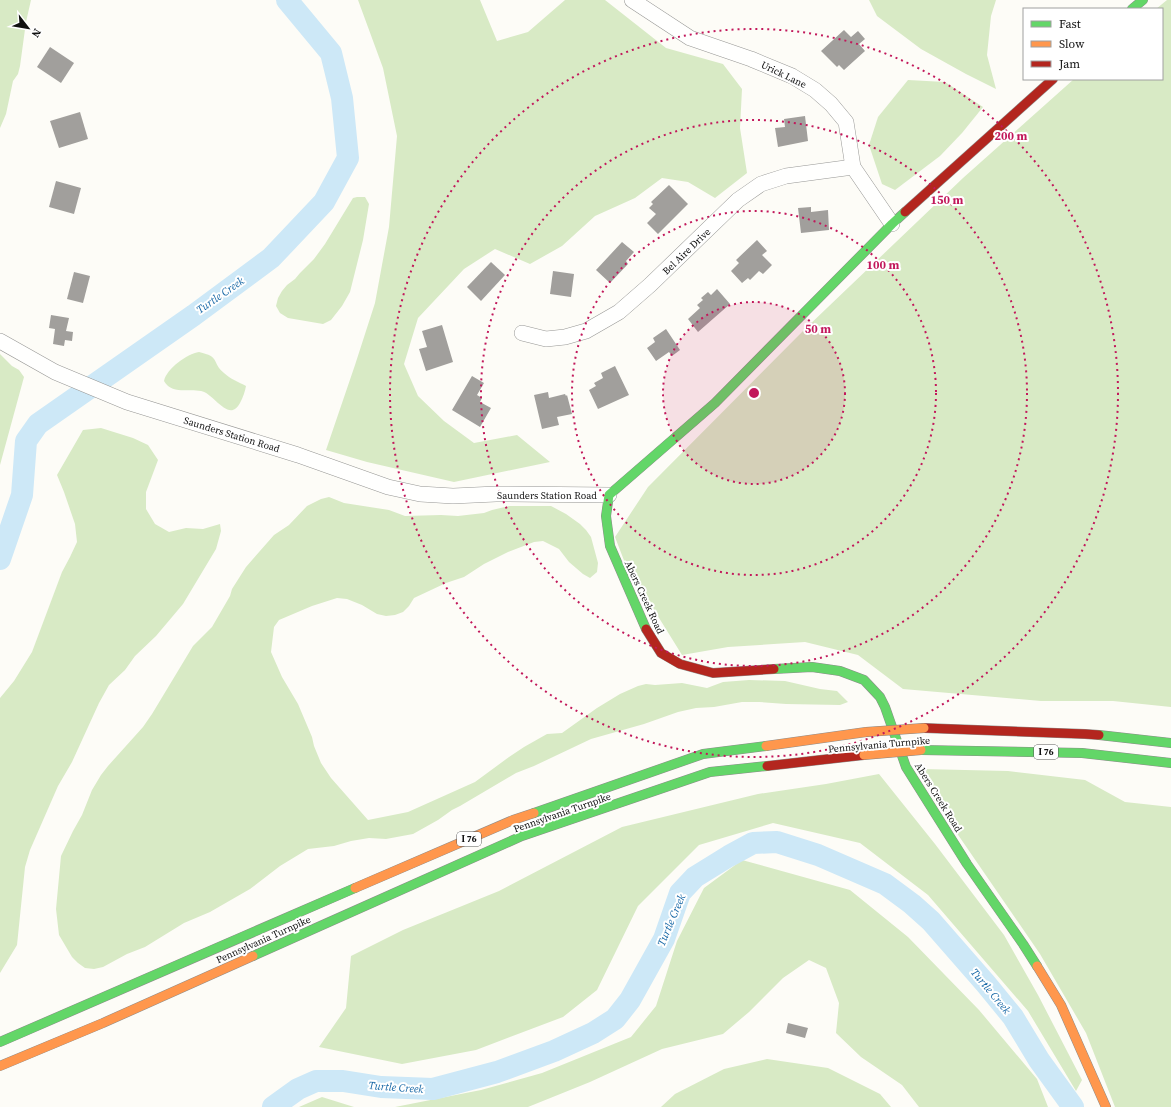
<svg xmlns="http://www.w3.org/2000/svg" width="1171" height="1107" font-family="'Source Serif 4',serif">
<rect width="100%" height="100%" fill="#fdfcf7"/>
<g fill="#d8eac5">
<polygon points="0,0 31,0 26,22 20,66 18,74 13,81 6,114 0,128"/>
<polygon points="358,0 480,0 497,41 528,32 565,0 605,0 666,48 723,64 742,89 740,128 747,173 715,198 688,182 662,178 635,198 595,216 562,246 530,264 495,249 464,269 418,318 404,364 418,396 444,421 474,443 517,435 550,462 454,482 367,462 326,450 355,365 375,303 389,227 397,136 383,68"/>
<polygon points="869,0 996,0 991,16 987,55 996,89 966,74 921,49 877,16"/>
<polygon points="1167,0 1171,0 1171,707 1113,701 1041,701 903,689 858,655 805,642 728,647 682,655 625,563 615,537 648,487 805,329 963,178 1074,79 1162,79 1162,9 1156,9"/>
<polygon points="908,80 945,82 983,107 962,133 940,156 895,190 882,184 869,145 878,117"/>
<polygon points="357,197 365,197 369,204 363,240 350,292 342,306 331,320 323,324 288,318 280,313 276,306 278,298 282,291 287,285 295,279 300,273 314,259 325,244 353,198"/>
<path d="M199,352C221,357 211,362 224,373C230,379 239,382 246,386C245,392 243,397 240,403C229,424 214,393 201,391C188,388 172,395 164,381C167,368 187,354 199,352Z"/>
<polygon points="0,354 12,366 19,370 24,377 0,465"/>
<polygon points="101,428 133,438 148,445 158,460 146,492 146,509 155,524 169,532 186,528 203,529 220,524 221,531 216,549 183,604 156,636 135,656 125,670 109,685 99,703 72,762 58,786 30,850 25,867 17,945 0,973 0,698 14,681 32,652 62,572 70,557 77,542 75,524 64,492 57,475 83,430"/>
<polygon points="329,497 344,503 389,510 405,516 441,515 458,516 484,513 492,510 509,506 551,506 566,514 580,524 586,530 591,537 598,563 597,572 590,578 583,574 569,562 559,549 543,541 534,542 508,552 484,564 464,577 446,583 414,598 409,606 403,612 395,615 386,616 377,614 362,605 347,599 337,598 312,606 279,620 274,627 271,652 282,677 298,704 312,737 314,746 321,763 331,778 368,820 408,812 475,782 509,757 524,747 547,734 562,733 597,708 620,694 638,686 646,684 655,685 682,683 707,688 723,682 749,680 785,681 820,689 837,691 848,702 840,705 786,704 759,702 742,702 714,707 696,708 678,712 644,724 591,739 534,766 516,773 460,806 452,810 438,820 413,834 386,839 369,838 351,841 334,846 308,849 280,866 250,889 210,912 184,923 145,947 127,954 103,967 94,969 85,968 78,963 72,957 59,935 56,909 61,856 73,831 82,815 92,790 101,775 108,766 143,727 152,714 193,646 212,627 230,596 232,589 246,567 274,535 289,525 307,506 321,499"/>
<polygon points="922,769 1008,771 1085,780 1125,802 1171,807 1171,1107 1115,1107 1086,1033 1040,954 932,797"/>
<polygon points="879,774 935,844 1004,935 1038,995 1082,1080 1076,1091 1028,1011 928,895 860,843 773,823 699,845 638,906 597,990 563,1017 476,1050 402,1064 319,1047 346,1008 351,956 403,930 499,891 622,827 758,794 826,784"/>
<polygon points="742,860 850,890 908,937 979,1010 1037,1079 1048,1107 919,1107 902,1085 861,1057 836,1033 839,1003 826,968 809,960 783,978 749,1012 723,1034 662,1049 590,1082 528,1107 395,1107 481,1090 542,1073 631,1037 656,1006 677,941 704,888"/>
<polygon points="767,1059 828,1068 880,1094 891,1107 661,1107 675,1094 724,1069"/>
<polygon points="322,1097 354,1107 299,1107"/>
</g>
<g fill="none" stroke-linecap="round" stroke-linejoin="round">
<g stroke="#cde8f7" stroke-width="22">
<polyline points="0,559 22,495 26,441 38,424 194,315 271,258 324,202 348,158 342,98 331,53 287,0"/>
<polyline points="273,1107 298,1089 316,1081 343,1081 381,1087 433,1089 497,1072 554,1051 593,1033 615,1019 630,1000 664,939 680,893 695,877 729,856 753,843 777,842 818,855 885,884 912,904 931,921 986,984 1013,1017 1039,1060 1073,1107"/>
</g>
</g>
<g fill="#a19f9c">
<polygon points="844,30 851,37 858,31 865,39 859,44 865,51 844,70 839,65 837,67 821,51"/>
<polygon points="50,47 74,63 61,83 37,67"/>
<polygon points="80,112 88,139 59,148 50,121"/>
<polygon points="805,116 808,141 778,147 775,128 785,127 784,119"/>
<polygon points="56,181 81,188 74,214 49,207"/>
<polygon points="669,185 688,204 658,234 647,223 656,214 649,208 653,204 651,202"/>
<polygon points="811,207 811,212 828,210 829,230 801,233 798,208"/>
<polygon points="757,240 767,251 762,255 772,265 763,274 759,271 750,280 748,278 742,283 731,271 739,263 736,260"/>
<polygon points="622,242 634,252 626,261 628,264 610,283 596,270"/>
<polygon points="491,262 505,275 481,301 467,287"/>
<polygon points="553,271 574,274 571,297 550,294"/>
<polygon points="74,272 90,276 83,303 67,299"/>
<polygon points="717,289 730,304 698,332 688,319 700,308 697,305 703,300 701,298 708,292 711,295"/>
<polygon points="51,315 69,318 66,331 73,332 72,341 65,340 64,346 53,344 55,329 49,328"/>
<polygon points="442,325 453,362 426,371 419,349 427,347 422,331"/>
<polygon points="666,329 680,350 672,356 669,352 656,361 647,348 655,342 653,338"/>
<polygon points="615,366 629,395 598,409 589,390 596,386 594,383 603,378 601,373"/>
<polygon points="472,376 484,383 477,395 482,398 480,402 491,408 480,427 452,410"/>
<polygon points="548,392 549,398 565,394 566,396 567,395 572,414 557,417 559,425 542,429 534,395"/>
<polygon points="788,1023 808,1028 805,1038 786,1033"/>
</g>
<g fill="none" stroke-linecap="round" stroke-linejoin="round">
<g stroke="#979795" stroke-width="16">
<g id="street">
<polyline points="632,0 690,38 751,59 792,76 815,90 831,104 846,122 853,167 892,224"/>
<polyline points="522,333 546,339 565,337 586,331 619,312 650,285 738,200 761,184 786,176 853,167"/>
<polyline points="0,341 55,372 127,402 298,455 388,487 420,494 453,496 496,494 609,495"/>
</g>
</g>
<g stroke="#8e8d8b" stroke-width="10">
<g id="fast">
<polyline points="1132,9 1143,0"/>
<polyline points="646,629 610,546 606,516 609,495 715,403 892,224 905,212"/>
<polyline points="774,669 812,667 840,671 864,680 880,697 885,707 906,767 967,864 1023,944 1037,966"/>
<polyline points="1099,735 1171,743"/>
<polyline points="921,750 1082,753 1171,763"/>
<polyline points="534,813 703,754 766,746"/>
<polyline points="253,956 522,836 710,772 767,766"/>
<polyline points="0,1042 355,888"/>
</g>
</g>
<g stroke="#8e8d8b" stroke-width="10">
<g id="slow">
<polyline points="766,746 866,732"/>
<polyline points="355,888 513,820 534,813"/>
<polyline points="1037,966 1061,1005 1106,1107"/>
<polyline points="0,1066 103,1023 253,956"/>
</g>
</g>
<g stroke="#8e8d8b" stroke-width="10">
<g id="jam">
<polyline points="905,212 1053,79"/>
<polyline points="646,629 661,653 680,664 713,673 774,669"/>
<polyline points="924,728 1085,734 1099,735"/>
<polyline points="767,766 864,755"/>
</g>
</g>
<use href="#street" stroke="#fffffe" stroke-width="15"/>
<use href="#fast" stroke="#63d668" stroke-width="9"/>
<use href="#slow" stroke="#ff974d" stroke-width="9"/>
<use href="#jam" stroke="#b3261e" stroke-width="9"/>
<g stroke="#858482" stroke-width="10" stroke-linecap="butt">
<g id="slow-bridge">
<polyline points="866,732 924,728"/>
<polyline points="864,755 921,750"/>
</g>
</g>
<use href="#slow-bridge" stroke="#ff974d" stroke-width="9"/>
</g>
<circle cx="754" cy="393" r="91" fill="#c2185b" fill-opacity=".12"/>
<g fill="none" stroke="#c2185b" stroke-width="2" stroke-dasharray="2 4">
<circle cx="754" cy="393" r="91"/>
<circle cx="754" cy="393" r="182"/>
<circle cx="754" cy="393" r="273"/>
<circle cx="754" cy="393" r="364"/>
</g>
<g text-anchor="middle" stroke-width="4" stroke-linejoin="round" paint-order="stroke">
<g fill="#fff" stroke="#585858" stroke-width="1">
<rect x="1034" y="745" width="24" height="14" rx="3"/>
<rect x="457" y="832" width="24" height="14" rx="3"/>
</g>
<g font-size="9" font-weight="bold" fill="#111">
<text x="1046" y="755">I 76</text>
<text x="469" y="842">I 76</text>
</g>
<g font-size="10" fill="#111" stroke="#fff">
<text transform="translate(784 74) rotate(26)" y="4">Urick Lane</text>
<text transform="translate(686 251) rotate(-44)" y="4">Bel Aire Drive</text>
<text transform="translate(232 434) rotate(17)" y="4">Saunders Station Road</text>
<text x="547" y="499">Saunders Station Road</text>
<text transform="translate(645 597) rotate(65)" y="4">Abers Creek Road</text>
<text transform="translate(879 744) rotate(-5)" y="4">Pennsylvania Turnpike</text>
<text transform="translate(939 797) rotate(58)" y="4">Abers Creek Road</text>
<text transform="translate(562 812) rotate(-19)" y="4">Pennsylvania Turnpike</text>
<text transform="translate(263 939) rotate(-24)" y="4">Pennsylvania Turnpike</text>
</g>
<g font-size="11" font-style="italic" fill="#1768a6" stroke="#fff">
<text transform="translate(220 295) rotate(-35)" y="4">Turtle Creek</text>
<text transform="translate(671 920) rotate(-67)" y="4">Turtle Creek</text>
<text transform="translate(991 991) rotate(50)" y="4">Turtle Creek</text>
<text transform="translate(396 1087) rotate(4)" y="4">Turtle Creek</text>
</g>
</g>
<circle cx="754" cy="393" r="6" fill="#c2185b" stroke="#fff" stroke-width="2"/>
<g font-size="12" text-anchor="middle" font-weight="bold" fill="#c2185b" stroke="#fff" stroke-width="4" stroke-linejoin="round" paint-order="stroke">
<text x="1011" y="140">200 m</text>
<text x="947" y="204">150 m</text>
<text x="883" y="269">100 m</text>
<text x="818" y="333">50 m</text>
</g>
<rect x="1023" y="8" width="140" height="72" fill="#ffffff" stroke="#a0a0a0"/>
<rect x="1031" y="21" width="20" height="6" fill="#63d668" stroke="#a0a0a0"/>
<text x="1059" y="28" font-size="12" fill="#111111">Fast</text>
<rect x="1031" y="41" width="20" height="6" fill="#ff974d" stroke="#a0a0a0"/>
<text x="1059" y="48" font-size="12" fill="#111111">Slow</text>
<rect x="1031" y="61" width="20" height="6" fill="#b3261e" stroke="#a0a0a0"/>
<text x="1059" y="68" font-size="12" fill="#111111">Jam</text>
<g transform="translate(28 28) rotate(121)" stroke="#ffffff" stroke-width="3" paint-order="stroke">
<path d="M0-3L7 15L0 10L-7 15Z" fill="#111111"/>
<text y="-6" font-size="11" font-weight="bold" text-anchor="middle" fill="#111111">N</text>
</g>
</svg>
